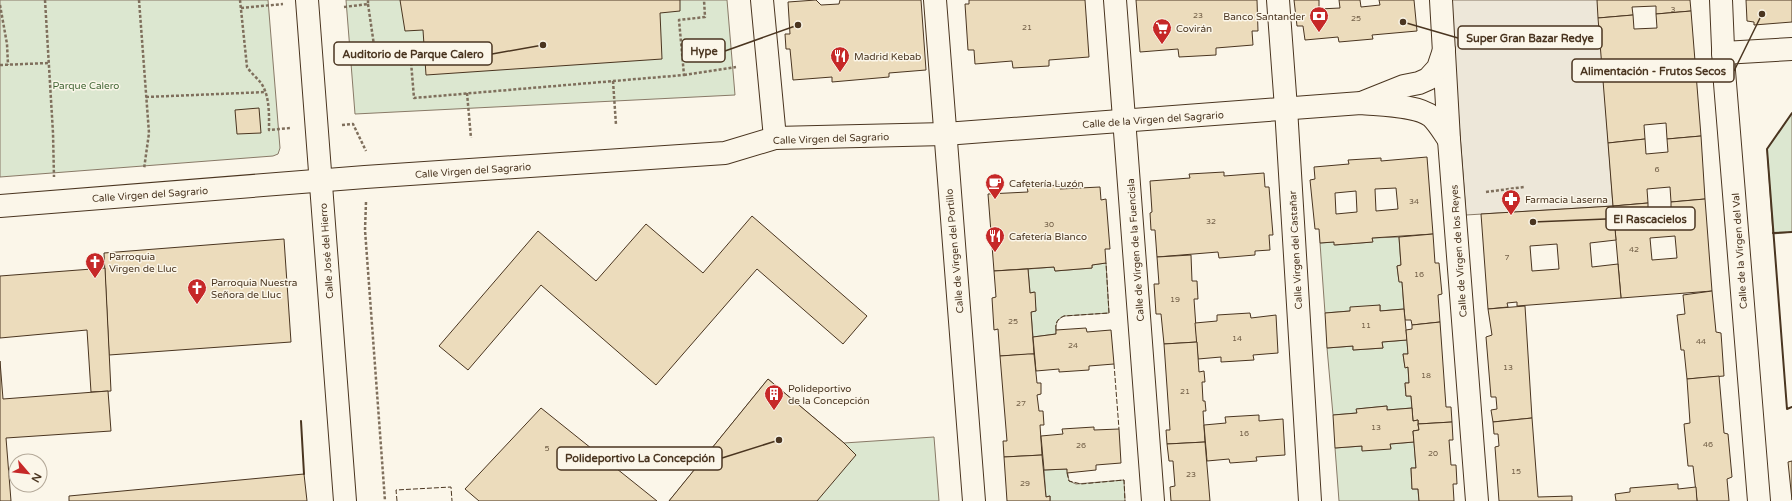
<svg xmlns="http://www.w3.org/2000/svg" width="1792" height="501" font-family="'Varela Round',sans-serif">
<rect width="100%" height="100%" fill="#fbf6e9"/>
<g fill="#dce7d0" stroke="#887966">
<polygon points="0,0 268,0 280,148 278,154 273,156 0,177"/>
<polygon points="346,0 727,0 735,95 355,114"/>
<polygon points="1792,113 1792,232 1773,234 1767,149"/>
<polygon points="1399,237 1401,265 1397,266 1399,281 1402,282 1404,309 1380,311 1380,305 1350,311 1325,313 1320,243 1334,242 1335,245 1372,242 1372,238"/>
<path d="M1106,263L1109,313L1064,316C1055,320 1056,326 1056,334L1033,337L1031,312L1036,311L1034,292L1030,293L1028,269L1054,267L1055,271L1092,268V265Z"/>
<polygon points="1407,340 1408,354 1403,354 1405,367 1408,367 1409,383 1405,383 1406,396 1411,396 1412,408 1387,410 1387,406 1357,409 1357,413 1333,415 1327,348 1353,346 1353,350 1383,348 1382,342"/>
<polygon points="768,379 844,443 934,437 939,501 669,501"/>
<polygon points="1414,442 1416,468 1411,468 1412,489 1418,489 1419,501 1339,501 1335,448 1362,446 1362,450 1391,448 1390,444"/>
<polygon points="1067,469 1069,481 1076,484 1124,480 1125,501 1050,501 1050,496 1046,497 1044,470"/>
</g>
<polygon fill="#ede7d9" stroke="#887966" points="1450,0 1598,0 1613,206 1466,215"/>
<g fill="#ecdcbc" stroke="#4a3520" fill-rule="evenodd">
<polygon points="400,0 680,0 680,11 660,13 662,59 426,75 423,30 405,31"/>
<polygon points="816,0 821,5 839,4 840,0 921,0 926,70 889,73 889,77 832,82 832,77 793,80 790,49 786,49 785,34 790,34 788,2"/>
<polygon points="969,0 1085,0 1089,57 1049,60 1049,66 1013,68 1012,61 975,64 974,50 968,50 965,4 969,4"/>
<polygon points="1136,0 1257,0 1258,31 1252,31 1253,45 1216,48 1216,55 1179,57 1178,49 1140,52"/>
<polygon points="1294,0 1319,0 1319,9 1340,8 1339,0 1360,0 1361,7 1380,5 1379,0 1414,0 1417,31 1372,35 1373,39 1339,42 1338,37 1305,40 1303,26 1297,26"/>
<polygon points="1597,0 1690,0 1691,11 1656,14 1656,6 1632,7 1633,15 1598,18"/>
<polygon points="1746,0 1792,0 1792,22 1754,25 1754,22 1747,21"/>
<polygon points="1691,11 1701,136 1667,139 1666,123 1644,125 1645,139 1608,143 1598,18 1633,15 1634,29 1657,28 1656,14"/>
<polygon points="259,108 261,133 237,134 235,110"/>
<polygon points="1701,136 1705,199 1671,202 1670,187 1647,189 1648,203 1613,206 1608,143 1645,139 1646,154 1668,152 1667,139"/>
<path d="M1427,157L1433,234L1372,238L1373,242L1334,245V242L1320,243L1319,229H1315L1310,180L1315,179L1314,167L1349,164L1348,160L1381,158V161ZM1396,188L1398,209L1376,211L1375,189ZM1356,191L1357,212L1336,214L1335,193Z"/>
<polygon points="1224,172 1224,176 1264,173 1265,187 1269,187 1273,235 1269,235 1270,250 1255,251 1255,255 1219,258 1218,252 1157,257 1155,230 1151,230 1150,213 1152,212 1150,181 1190,178 1189,174"/>
<polygon points="1060,185 1060,189 1100,187 1101,200 1106,199 1110,249 1105,249 1106,263 1092,265 1092,268 1055,271 1054,267 994,271 988,194 1028,192 1027,187"/>
<path d="M1705,199L1712,291L1621,298L1613,206L1648,203V213L1671,211V202ZM1675,236L1677,258L1652,260L1650,238Z"/>
<path d="M1613,206L1616,240L1590,243L1592,267L1618,264L1621,298L1517,306V302L1507,303L1508,307L1488,309L1481,214ZM1557,244L1559,269L1532,271L1530,246Z"/>
<polygon points="752,216 867,316 843,344 757,269 656,385 541,285 468,370 439,346 538,231 596,281 646,224 703,273"/>
<polygon points="1433,234 1435,263 1439,263 1442,294 1438,295 1440,322 1412,325 1411,320 1405,320 1402,282 1399,282 1397,266 1401,265 1399,237"/>
<polygon points="284,239 291,342 109,355 104,253"/>
<polygon points="1191,255 1192,281 1197,281 1198,299 1194,299 1197,342 1164,344 1161,314 1156,314 1154,284 1159,284 1157,257"/>
<polygon points="105,268 111,391 91,392 87,330 0,338 0,276"/>
<polygon points="1028,269 1030,293 1035,292 1036,311 1031,312 1034,354 1000,356 998,329 994,330 992,298 996,297 994,271"/>
<polygon points="1712,291 1716,332 1721,333 1724,376 1687,379 1684,350 1681,350 1677,315 1685,314 1683,295"/>
<polygon points="1380,305 1380,311 1404,309 1407,340 1382,342 1383,348 1353,350 1353,346 1327,348 1325,313 1350,311 1350,307"/>
<polygon points="1525,306 1532,418 1493,422 1491,410 1497,409 1496,397 1491,397 1486,337 1492,335 1488,309"/>
<polygon points="1250,313 1251,318 1276,315 1278,353 1253,355 1254,360 1221,362 1221,357 1198,359 1195,323 1217,321 1217,315"/>
<polygon points="1440,322 1446,407 1451,407 1452,422 1418,424 1418,420 1413,421 1411,396 1406,396 1405,383 1409,383 1408,367 1405,368 1403,354 1408,354 1406,330 1412,329 1412,325"/>
<polygon points="1086,328 1087,332 1111,330 1114,364 1089,366 1089,370 1059,372 1059,369 1036,371 1033,337 1056,334 1056,330"/>
<polygon points="1197,342 1199,372 1204,371 1205,382 1202,382 1203,401 1205,401 1206,411 1203,411 1205,442 1167,444 1166,430 1170,430 1164,344"/>
<polygon points="1028,354 1034,354 1037,383 1041,383 1041,394 1037,395 1039,411 1043,411 1044,425 1040,425 1042,455 1004,457 1003,441 1007,441 1000,356"/>
<polygon points="0,361 3,399 108,391 111,431 6,438 11,501 0,501"/>
<polygon points="1719,376 1724,433 1728,434 1732,477 1727,479 1729,501 1697,501 1693,466 1688,466 1684,424 1690,423 1687,379"/>
<polygon points="768,379 844,443 856,455 817,501 669,501"/>
<polygon points="1387,406 1387,410 1412,408 1413,421 1418,420 1418,424 1419,430 1413,431 1414,442 1390,444 1391,449 1362,451 1362,446 1335,448 1333,415 1357,413 1356,409"/>
<polygon points="541,408 657,501 479,501 465,489"/>
<polygon points="1259,415 1259,421 1283,419 1285,455 1256,457 1257,461 1230,463 1229,459 1207,461 1204,425 1226,423 1225,417"/>
<polygon points="1532,418 1538,497 1572,496 1572,501 1499,501 1495,447 1499,446 1498,434 1494,434 1493,422"/>
<polygon points="1452,422 1453,440 1449,440 1451,465 1456,465 1457,484 1453,484 1454,501 1419,501 1418,489 1412,489 1411,468 1416,468 1413,431 1419,430 1418,424"/>
<polygon points="1094,427 1094,430 1119,429 1121,463 1096,465 1096,470 1067,473 1067,469 1044,470 1041,436 1063,434 1062,429"/>
<polygon points="1205,442 1210,501 1171,501 1170,487 1175,486 1173,461 1169,461 1167,444"/>
<polygon points="1042,455 1046,497 1050,496 1050,501 1007,501 1004,457"/>
<polygon points="1792,461 1792,500 1788,462"/>
<polygon points="304,474 307,501 69,501 69,496"/>
<polygon points="1678,484 1678,489 1696,487 1697,501 1616,501 1615,494 1630,492 1630,488"/>
</g>
<g fill="none" stroke-linecap="round" stroke-linejoin="round">
<g stroke="#4a3520" stroke-width="24">
<g id="minor">
<polyline points="307,0 345,501"/>
<polyline points="762,0 775,138"/>
<polyline points="935,0 974,501"/>
<polyline points="1115,0 1153,501"/>
<polyline points="1278,0 1286,108 1310,501"/>
<polyline points="1441,0 1449,140 1477,501"/>
<polyline points="1721,0 1724,71 1759,501"/>
<polyline points="1723,53 1792,49"/>
<polyline points="1364,102 1404,86 1419,83 1428,79 1438,68 1444,50"/>
<path d="M0,206L365,177L725,153L775,138L945,134L1361,103C1380,105 1418,105 1432,117C1439,124 1444,133 1449,140"/>
</g>
</g>
<g stroke="#7f6f5c" stroke-width="2.5" stroke-dasharray="3 2" stroke-linecap="butt">
<polyline points="45,0 53,133 54,177"/>
<polyline points="139,0 149,133 144,169"/>
<path d="M240,0L247,67C251,73 257,78 261,83C270,96 269,115 269,130L291,128"/>
<polyline points="368,4 375,52"/>
<polyline points="0,5 7,44 8,65"/>
<polyline points="344,7 368,4 368,0"/>
<polyline points="241,8 283,4"/>
<polyline points="348,55 410,50 414,98 684,75 679,20 705,17 704,0"/>
<polyline points="0,65 49,63"/>
<polyline points="684,75 736,67"/>
<polyline points="613,81 616,125"/>
<polyline points="467,93 471,138"/>
<polyline points="146,97 266,92"/>
<polyline points="342,125 353,124 366,151"/>
<polyline points="1486,192 1524,187"/>
<polyline points="366,202 365,230 385,501"/>
</g>
<use href="#minor" stroke="#fbf6e9" stroke-width="22"/>
<g stroke="#4a3520" stroke-width="1" stroke-dasharray="5 2" stroke-linecap="butt">
<path d="M1056,330C1055,323 1057,319 1064,316L1109,313L1106,263"/>
<polyline points="1114,364 1119,429"/>
<polyline points="1067,473 1069,481 1081,484 1124,480 1125,501"/>
<polyline points="397,501 396,490 451,487 452,501"/>
</g>
<g stroke="#4a3520" stroke-width="2">
<polyline points="1792,113 1767,149 1787,409 1792,407"/>
<polyline points="1773,233 1792,232"/>
<polyline points="301,421 304,474"/>
</g>
</g>
<defs>
<g id="bank-pin" transform="scale(1)"><path d="M0 17L-7.5 6A9.5 9.5 0 1 1 7.5 6Z" fill="#c62828" stroke="#fbf6e9"/><path d="M-6-4H6V4H-6ZM0-2.3a2.3 2.3 0 1 0 0 4.6a2.3 2.3 0 1 0 0-4.6Z" fill="#fff"/></g>
<g id="supermarket-pin" transform="scale(1)"><path d="M0 17L-7.5 6A9.5 9.5 0 1 1 7.5 6Z" fill="#c62828" stroke="#fbf6e9"/><path d="M-6-5.5h2.5l.6 2H6L4.5 2H-2.5L-4.4-4H-6ZM-1.5 3.2a1.3 1.3 0 1 0 .1 0ZM3 3.2a1.3 1.3 0 1 0 .1 0Z" fill="#fff"/></g>
<g id="restaurant-pin" transform="scale(1)"><path d="M0 17L-7.5 6A9.5 9.5 0 1 1 7.5 6Z" fill="#c62828" stroke="#fbf6e9"/><path d="M-5-6h1v4h1v-4h1v4h1v-4h1v5L-1.5 .5V6h-2V.5L-5-1ZM5-6V6H3V1.5H1.5Q1.5-4 5-6Z" fill="#fff"/></g>
<g id="cafe-pin" transform="scale(1)"><path d="M0 17L-7.5 6A9.5 9.5 0 1 1 7.5 6Z" fill="#c62828" stroke="#fbf6e9"/><path d="M-5.5-4.5H6V0H3Q3 3.5 0 3.5H-2.5Q-5.5 3.5-5.5 0ZM3-3.2v2h1.7v-2ZM-6 4.5H4V6H-6Z" fill="#fff"/></g>
<g id="pharmacy-pin" transform="scale(1)"><path d="M0 17L-7.5 6A9.5 9.5 0 1 1 7.5 6Z" fill="#c62828" stroke="#fbf6e9"/><path d="M-2-6h4v4h4v4h-4v4h-4v-4h-4v-4h4Z" fill="#fff"/></g>
<g id="church-pin" transform="scale(1)"><path d="M0 17L-7.5 6A9.5 9.5 0 1 1 7.5 6Z" fill="#c62828" stroke="#fbf6e9"/><path d="M-1.2-6h2.4v3.5h3.3v2.4h-3.3V6h-2.4V-.1h-3.3v-2.4h3.3Z" fill="#fff"/></g>
<g id="building-pin" transform="scale(1)"><path d="M0 17L-7.5 6A9.5 9.5 0 1 1 7.5 6Z" fill="#c62828" stroke="#fbf6e9"/><path d="M-4-6H4V6H1V3H-1V6H-4ZM-2.5-4.3h1.7v1.8h-1.7ZM.8-4.3h1.7v1.8H.8ZM-2.5-1h1.7V.8h-1.7ZM.8-1h1.7V.8H.8Z" fill="#fff"/></g>
</defs>
<g fill-rule="evenodd">
<use href="#bank-pin" x="1319" y="16"/>
<use href="#supermarket-pin" x="1162" y="28"/>
<use href="#restaurant-pin" x="840" y="56"/>
<use href="#cafe-pin" x="995" y="183"/>
<use href="#pharmacy-pin" x="1511" y="199"/>
<use href="#restaurant-pin" x="995" y="236"/>
<use href="#church-pin" x="95" y="262"/>
<use href="#church-pin" x="197" y="288"/>
<use href="#building-pin" x="774" y="394"/>
</g>
<g text-anchor="middle" stroke-width="3" stroke-linejoin="round" paint-order="stroke">
<g font-size="8" fill="#725f47">
<text x="1673" y="12">3</text>
<text x="1198" y="18">23</text>
<text x="1356" y="21">25</text>
<text x="1027" y="30">21</text>
<text x="1657" y="172">6</text>
<text x="1414" y="204">34</text>
<text x="1211" y="224">32</text>
<text x="1049" y="227">30</text>
<text x="1634" y="252">42</text>
<text x="1507" y="260">7</text>
<text x="1419" y="277">16</text>
<text x="1175" y="302">19</text>
<text x="1013" y="324">25</text>
<text x="1366" y="328">11</text>
<text x="1237" y="341">14</text>
<text x="1701" y="344">44</text>
<text x="1073" y="348">24</text>
<text x="1508" y="370">13</text>
<text x="1426" y="378">18</text>
<text x="1185" y="394">21</text>
<text x="1021" y="406">27</text>
<text x="1376" y="430">13</text>
<text x="1244" y="436">16</text>
<text x="1708" y="447">46</text>
<text x="1081" y="448">26</text>
<text x="547" y="451">5</text>
<text x="1433" y="456">20</text>
<text x="1516" y="474">15</text>
<text x="1191" y="477">23</text>
<text x="1025" y="486">29</text>
</g>
<g font-size="10" fill="#4a3520" stroke="#fbf6e9" text-anchor="start">
<text x="1305" y="20" text-anchor="end">Banco Santander</text>
<text x="1176" y="32">Covirán</text>
<text x="854" y="60">Madrid Kebab</text>
<text x="1009" y="187">Cafetería Luzón</text>
<text x="1525" y="203">Farmacia Laserna</text>
<text x="1009" y="240">Cafetería Blanco</text>
<text x="109" y="260">Parroquia<tspan x="109" dy="12">Virgen de Lluc</tspan></text>
<text x="211" y="286">Parroquia Nuestra<tspan x="211" dy="12">Señora de Lluc</tspan></text>
<text x="788" y="392">Polideportivo<tspan x="788" dy="12">de la Concepción</tspan></text>
</g>
<g font-size="10" fill="#436837" stroke="#fbf6e9">
<text x="86" y="89">Parque Calero</text>
</g>
<g font-size="10" fill="#4a3520" stroke="#fbf6e9">
<text transform="translate(1153 119) rotate(-4)" y="4">Calle de la Virgen del Sagrario</text>
<text transform="translate(831 138) rotate(-2)" y="4">Calle Virgen del Sagrario</text>
<text transform="translate(473 170) rotate(-4)" y="4">Calle Virgen del Sagrario</text>
<text transform="translate(150 194) rotate(-4)" y="4">Calle Virgen del Sagrario</text>
<text transform="translate(1135 250) rotate(-94)" y="4">Calle de Virgen de la Fuencisla</text>
<text transform="translate(1295 250) rotate(-93)" y="4">Calle Virgen del Castañar</text>
<text transform="translate(326 251) rotate(-94)" y="4">Calle José del Hierro</text>
<text transform="translate(954 251) rotate(-95)" y="4">Calle de Virgen del Portillo</text>
<text transform="translate(1458 251) rotate(-94)" y="4">Calle de Virgen de los Reyes</text>
<text transform="translate(1739 251) rotate(-94)" y="4">Calle de la Virgen del Val</text>
</g>
</g>
<path fill="none" stroke="#4a3520" stroke-width="1.5" d="M1403 22L1458 38M798 25L725 51M543 45L492 54M1762 14L1734 71M1533 222L1606 219M779 440L722 458"/>
<g fill="#4a3520" stroke="#fbf6e9" stroke-width="1.5">
<circle cx="1403" cy="22" r="4"/>
<circle cx="798" cy="25" r="4"/>
<circle cx="543" cy="45" r="4"/>
<circle cx="1762" cy="14" r="4"/>
<circle cx="1533" cy="222" r="4"/>
<circle cx="779" cy="440" r="4"/>
</g>
<g fill="#fbf6e9" stroke="#4a3520" stroke-width="1.5">
<rect x="1458" y="26" width="144" height="23" rx="4"/>
<rect x="682" y="39" width="43" height="23" rx="4"/>
<rect x="334" y="42" width="158" height="23" rx="4"/>
<rect x="1572" y="59" width="162" height="23" rx="4"/>
<rect x="1606" y="207" width="89" height="23" rx="4"/>
<rect x="557" y="447" width="165" height="23" rx="4"/>
</g>
<g font-size="11" text-anchor="middle" font-weight="bold" fill="#4a3520">
<text x="1530" y="42">Super Gran Bazar Redye</text>
<text x="704" y="55">Hype</text>
<text x="413" y="58">Auditorio de Parque Calero</text>
<text x="1653" y="75">Alimentación - Frutos Secos</text>
<text x="1650" y="223">El Rascacielos</text>
<text x="640" y="462">Polideportivo La Concepción</text>
</g>
<g transform="translate(28 473) rotate(118)"><circle r="19" fill="#fbf6e9" stroke="#b4a999"/>
<path d="M0-3L7 15L0 10L-7 15Z" fill="#c62828"/>
<text y="-6" font-size="11" font-weight="bold" text-anchor="middle" fill="#4a3520">N</text>
</g>
</svg>
